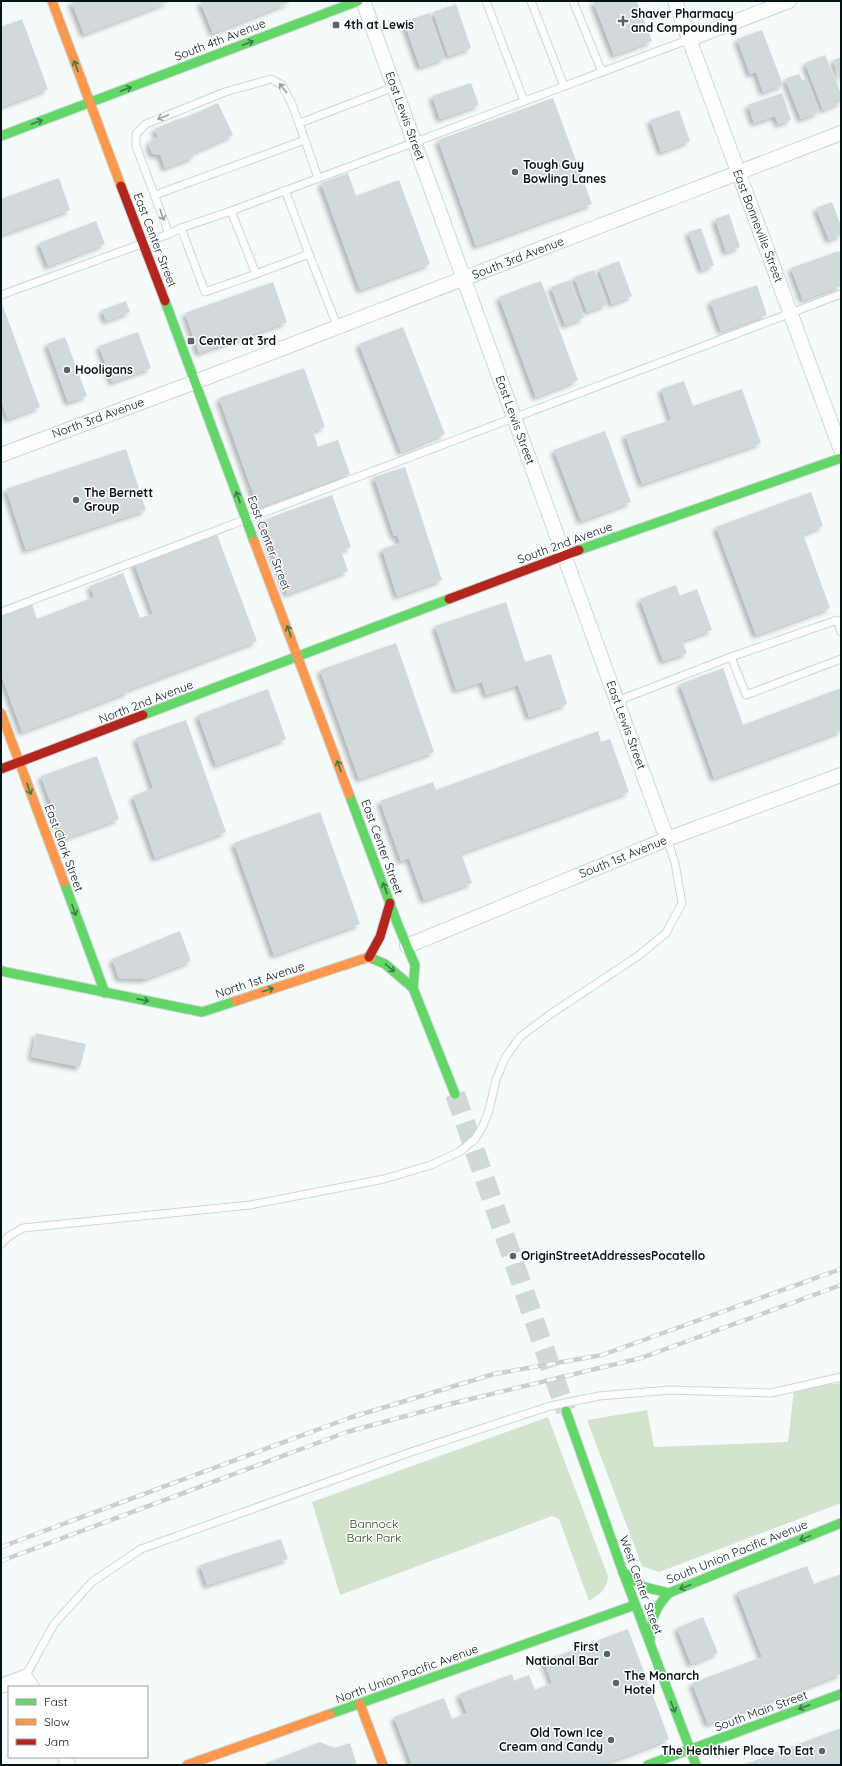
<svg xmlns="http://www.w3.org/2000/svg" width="842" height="1766" font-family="Quicksand,sans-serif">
<defs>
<filter id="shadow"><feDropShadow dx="-3.5" dy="3.5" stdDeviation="2" flood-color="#0004"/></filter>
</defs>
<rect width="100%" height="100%" fill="#f5fafa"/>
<g fill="#d3e3cd">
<polygon points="841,1383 841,1503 659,1572 642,1566 587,1420 647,1410 654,1447 788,1442 794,1389"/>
<path d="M548,1417L608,1576C607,1590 600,1594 589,1601L559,1519L552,1516L340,1595L312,1502Z"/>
</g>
<g fill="#d1d9dd" filter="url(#shadow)">
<polygon points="71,1 171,1 84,34"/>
<polygon points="200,1 293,1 213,33"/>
<polygon points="593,1 637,1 652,41 614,55"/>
<polygon points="456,4 471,48 448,56 433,12"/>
<polygon points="429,13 445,58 420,67 404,22"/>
<polygon points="22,19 48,89 1,107 1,27"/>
<polygon points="762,30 783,85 763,92 756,72 750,74 737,39"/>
<polygon points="825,55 841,94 841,102 823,110 805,63"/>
<polygon points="841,57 841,83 833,60"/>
<polygon points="799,74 802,80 807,79 819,112 801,119 785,79"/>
<polygon points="471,83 479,105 440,119 432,96"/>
<polygon points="782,93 791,120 778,124 775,116 754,123 748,105"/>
<polygon points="553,98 592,204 476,246 438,140"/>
<polygon points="218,103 233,135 195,152 193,157 165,168 160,154 156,155 152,153 149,146 151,140 158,137 154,129 181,118 184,118"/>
<polygon points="679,110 690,141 661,152 650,120"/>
<polygon points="348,173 356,196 399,180 430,264 360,290 321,183"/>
<polygon points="59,178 70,210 1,235 1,199"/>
<polygon points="832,202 841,226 841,235 829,240 816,208"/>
<polygon points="729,214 740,247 726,252 715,219"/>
<polygon points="96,221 105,244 48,266 39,243"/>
<polygon points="701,228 714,265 702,270 688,232"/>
<polygon points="839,251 841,256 841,286 803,300 791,268"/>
<polygon points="619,261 632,296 612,304 599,269"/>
<polygon points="594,270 607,304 587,312 574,277"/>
<polygon points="570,280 584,318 565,325 551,287"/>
<polygon points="541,281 578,380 536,397 499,297"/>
<polygon points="273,282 287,322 199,353 185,313"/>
<polygon points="757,285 767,315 721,331 710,301"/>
<polygon points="1,301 40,407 8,419 1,401"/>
<polygon points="126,301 130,312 106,321 102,310"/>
<polygon points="403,327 445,434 401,452 359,344"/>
<polygon points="138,332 151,368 112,382 99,346"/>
<polygon points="65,337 87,396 68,402 47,344"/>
<polygon points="304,368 325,427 313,431 318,447 338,440 350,474 258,507 219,398"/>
<polygon points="684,381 693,406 742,389 761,443 642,484 625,435 671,420 661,389"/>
<polygon points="605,431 631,502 581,521 554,450"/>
<polygon points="126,449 146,510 26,550 6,489"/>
<polygon points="405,467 442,580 397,596 382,549 400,543 397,535 394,536 374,477"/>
<polygon points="811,492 823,526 803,534 830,608 756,635 716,527"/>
<polygon points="332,495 351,547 341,551 348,571 287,594 261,521"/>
<polygon points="216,532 257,641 127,690 128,692 22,732 1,674 1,616 32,604 37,619 94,597 90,586 123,573 140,618 153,614 134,563"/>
<polygon points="676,585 680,596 697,589 712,630 682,641 687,653 663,661 640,599"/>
<polygon points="506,602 525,662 551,654 567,704 529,717 518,685 486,695 482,682 456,690 435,626"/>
<polygon points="396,643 434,752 359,779 320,670"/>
<polygon points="723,668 743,725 841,688 841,731 714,778 680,684"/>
<polygon points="268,689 286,739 216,765 198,715"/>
<polygon points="186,720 226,832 155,858 133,796 153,788 136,738"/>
<polygon points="598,731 601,742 610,739 629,792 461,853 472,883 424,900 409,858 401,861 380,801 433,782 436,790"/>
<polygon points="97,756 119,819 63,839 41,776"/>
<polygon points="320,812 360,924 274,955 234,843"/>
<polygon points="180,931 191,961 145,979 119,978 112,959"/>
<polygon points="36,1033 86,1044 80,1067 31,1057"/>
<polygon points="281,1539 288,1559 207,1585 200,1565"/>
<polygon points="807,1566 814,1584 841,1574 841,1674 708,1724 692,1683 762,1657 737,1592"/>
<polygon points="703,1617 718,1653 691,1664 677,1628"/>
<polygon points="628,1629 669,1739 601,1765 412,1765 394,1717 444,1698 452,1719 467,1713 459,1694 512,1674 514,1681 529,1675 535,1690 552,1683 544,1661"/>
<polygon points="841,1728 841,1765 743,1765"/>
<polygon points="320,1742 335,1748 350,1743 357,1765 262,1765"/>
</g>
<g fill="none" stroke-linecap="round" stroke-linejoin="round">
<polyline stroke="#d1d8d8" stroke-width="20" stroke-dasharray="20 10" stroke-linecap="butt" points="455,1094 566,1411"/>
<g stroke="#cdd7d8" stroke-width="9">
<g id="lane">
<polyline points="486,1 524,101"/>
<polyline points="531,1 564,86"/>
<polyline points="573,1 602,72"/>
<polyline points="300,123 394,87"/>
<polyline points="285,190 309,254"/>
<polyline points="155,195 305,140 318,178"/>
<polyline points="181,228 205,292 256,274 231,211"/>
<polyline points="169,234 136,146 136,134 146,124 225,92 271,79 282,85 291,102 305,140"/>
<polyline points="256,274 309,254 338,328"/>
<polyline points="1,295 169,234 181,228 231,211 690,39"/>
<polyline points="1,612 841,294"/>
<polyline points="731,657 746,695 841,659"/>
<polyline points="617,701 731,657 837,620 841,632"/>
<polyline points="1,1244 9,1236 23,1228 250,1205 384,1179 431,1165 459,1152 475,1139 483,1126 489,1110 496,1080 505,1058 520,1037 552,1013 638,956 666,933 682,903 675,863 667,839"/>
<polyline points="25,1677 54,1624 92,1582 141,1549 411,1452 550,1406 599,1396 670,1390 771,1393 841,1377"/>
</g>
</g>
<g stroke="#cdd7d8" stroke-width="16">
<g id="street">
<polyline points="363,1 667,839"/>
<polyline points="675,1 841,450"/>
<polyline points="690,39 789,1"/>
<polyline points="1,455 195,382 841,133"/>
<polyline points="407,946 667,839 841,775"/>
<polyline points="1,1686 25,1677 32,1687"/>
<polyline points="65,1757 68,1765"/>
</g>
</g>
<g stroke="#cdd7d8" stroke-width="11">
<g id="fast">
<polyline points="1,136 358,1"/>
<polyline points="165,301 254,541"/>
<polyline points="579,550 841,458"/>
<polyline points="143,715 449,599"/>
<polyline points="349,794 398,925 415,965 413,988 455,1094"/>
<polyline points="64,882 105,993"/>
<polyline points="371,958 385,964 413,988"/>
<polyline points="1,971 202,1012 236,1001"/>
<polyline points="566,1411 623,1572 696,1765"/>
<polyline points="623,1572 644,1587 669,1593 841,1523"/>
<path d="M650,1641C650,1622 655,1607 669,1593"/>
<polyline points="330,1714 635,1605"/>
<polyline points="648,1765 841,1694"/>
</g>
</g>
<g stroke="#cdd7d8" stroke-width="11">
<g id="slow">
<polyline points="52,1 121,186"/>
<polyline points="254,541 349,794"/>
<polyline points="1,713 64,882"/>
<polyline points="236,1001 369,957 371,958"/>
<polyline points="360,1704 383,1765"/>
<polyline points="187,1765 330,1714"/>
</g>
</g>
<g stroke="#cdd7d8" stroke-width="11">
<g id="jam">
<polyline points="121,186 165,301"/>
<polyline points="449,599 579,550"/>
<polyline points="1,769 143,715"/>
<polyline points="369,957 380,937 390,903"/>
</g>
</g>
<use href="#lane" stroke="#fefefe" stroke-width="7"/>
<use href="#street" stroke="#fefefe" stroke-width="14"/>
<use href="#fast" stroke="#63d668" stroke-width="9"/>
<use href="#slow" stroke="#ff974d" stroke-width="9"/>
<use href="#jam" stroke="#b3261e" stroke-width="9"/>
<g stroke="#cccfcf" stroke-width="4.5">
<g id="rail">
<polyline points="1,1547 349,1418 494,1374 602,1355 841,1269"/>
<polyline points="1,1561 347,1432 450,1404 641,1358 841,1285"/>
</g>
</g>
<use href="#rail" stroke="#fff" stroke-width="3" stroke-dasharray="9" stroke-linecap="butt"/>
</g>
<defs><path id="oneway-shaft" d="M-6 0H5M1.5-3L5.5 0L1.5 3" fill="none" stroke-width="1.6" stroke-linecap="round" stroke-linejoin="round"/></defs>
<g stroke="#387f43">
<use href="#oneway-shaft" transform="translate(248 43) rotate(-21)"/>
<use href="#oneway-shaft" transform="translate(76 66) rotate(-110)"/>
<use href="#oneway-shaft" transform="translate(126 89) rotate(-21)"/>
<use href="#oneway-shaft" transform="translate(37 122) rotate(-21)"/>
<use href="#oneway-shaft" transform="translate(238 497) rotate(-111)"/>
<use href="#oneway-shaft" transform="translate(289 631) rotate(-111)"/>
<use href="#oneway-shaft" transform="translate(339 766) rotate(-110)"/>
<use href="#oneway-shaft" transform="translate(29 789) rotate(70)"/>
<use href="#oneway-shaft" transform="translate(385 888) rotate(-110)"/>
<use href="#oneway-shaft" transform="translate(74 910) rotate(70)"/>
<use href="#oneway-shaft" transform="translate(390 968) rotate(40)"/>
<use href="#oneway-shaft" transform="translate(268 990) rotate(-18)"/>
<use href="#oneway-shaft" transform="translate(143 1000) rotate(11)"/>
<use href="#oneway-shaft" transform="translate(805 1538) rotate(158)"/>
<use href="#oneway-shaft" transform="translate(685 1587) rotate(158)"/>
<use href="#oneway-shaft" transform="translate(673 1707) rotate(69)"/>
<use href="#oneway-shaft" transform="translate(804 1707) rotate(160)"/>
</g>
<g stroke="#9aa0a1">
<use href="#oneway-shaft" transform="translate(283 88) rotate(-128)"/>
<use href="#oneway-shaft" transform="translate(163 117) rotate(158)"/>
<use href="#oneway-shaft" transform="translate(162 215) rotate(71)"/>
</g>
<g fill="#586466" stroke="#fff" stroke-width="1.5">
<path d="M621 15h4v4h4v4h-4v4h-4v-4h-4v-4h4z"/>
<rect x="332" y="21" width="8" height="8" rx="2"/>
<circle cx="515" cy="172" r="4"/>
<rect x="187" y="337" width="8" height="8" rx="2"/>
<circle cx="67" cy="370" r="4"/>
<circle cx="76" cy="500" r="4"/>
<circle cx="513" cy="1256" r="4"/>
<circle cx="607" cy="1654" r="4"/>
<circle cx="616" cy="1683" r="4"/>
<circle cx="611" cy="1740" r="4"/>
<circle cx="822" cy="1751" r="4"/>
</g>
<g text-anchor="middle" stroke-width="3" stroke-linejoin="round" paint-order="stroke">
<g font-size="12" font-weight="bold" fill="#041416" stroke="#fff" text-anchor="start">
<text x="631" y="18">Shaver Pharmacy<tspan x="631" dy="14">and Compounding</tspan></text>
<text x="344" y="29">4th at Lewis</text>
<text x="523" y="169">Tough Guy<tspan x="523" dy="14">Bowling Lanes</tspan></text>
<text x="199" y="345">Center at 3rd</text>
<text x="75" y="374">Hooligans</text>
<text x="84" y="497">The Bernett<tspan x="84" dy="14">Group</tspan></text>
<text x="521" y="1260">OriginStreetAddressesPocatello</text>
<text x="599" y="1651" text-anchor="end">First<tspan x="599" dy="14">National Bar</tspan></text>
<text x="624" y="1680">The Monarch<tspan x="624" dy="14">Hotel</tspan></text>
<text x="603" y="1737" text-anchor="end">Old Town Ice<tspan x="603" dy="14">Cream and Candy</tspan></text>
<text x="814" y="1755" text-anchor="end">The Healthier Place To Eat</text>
</g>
<g font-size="12" fill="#041416" stroke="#fff">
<text transform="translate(220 40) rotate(-21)" y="4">South 4th Avenue</text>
<text transform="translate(405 116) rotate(70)" y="4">East Lewis Street</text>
<text transform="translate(758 226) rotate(69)" y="4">East Bonneville Street</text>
<text transform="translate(155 240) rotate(69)" y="4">East Center Street</text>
<text transform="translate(518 258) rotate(-21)" y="4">South 3rd Avenue</text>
<text transform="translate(98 418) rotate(-20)" y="4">North 3rd Avenue</text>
<text transform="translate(515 420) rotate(70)" y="4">East Lewis Street</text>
<text transform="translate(269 543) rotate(69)" y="4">East Center Street</text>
<text transform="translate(565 543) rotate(-20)" y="4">South 2nd Avenue</text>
<text transform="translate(146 702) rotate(-21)" y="4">North 2nd Avenue</text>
<text transform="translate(626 725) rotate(70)" y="4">East Lewis Street</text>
<text transform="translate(382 847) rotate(70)" y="4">East Center Street</text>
<text transform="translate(64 848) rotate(70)" y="4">East Clark Street</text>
<text transform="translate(623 857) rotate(-22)" y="4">South 1st Avenue</text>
<text transform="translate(260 980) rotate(-18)" y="4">North 1st Avenue</text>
<text transform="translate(737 1552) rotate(-22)" y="4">South Union Pacific Avenue</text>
<text transform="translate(641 1585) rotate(70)" y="4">West Center Street</text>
<text transform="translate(407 1674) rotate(-20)" y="4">North Union Pacific Avenue</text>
<text transform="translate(761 1711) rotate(-20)" y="4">South Main Street</text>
</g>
<g font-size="12" fill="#264411" stroke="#fff">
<text x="374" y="1528">Bannock<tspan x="374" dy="14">Bark Park</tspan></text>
</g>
</g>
<rect width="842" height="1766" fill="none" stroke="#041416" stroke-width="4"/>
<rect x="8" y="1686" width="140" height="72" fill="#ffffff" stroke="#9ba1a2"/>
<rect x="16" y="1699" width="20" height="6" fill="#63d668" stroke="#9ba1a2"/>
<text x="44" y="1706" font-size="12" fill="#041416">Fast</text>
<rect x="16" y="1719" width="20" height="6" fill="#ff974d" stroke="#9ba1a2"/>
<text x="44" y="1726" font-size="12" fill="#041416">Slow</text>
<rect x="16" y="1739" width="20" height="6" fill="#b3261e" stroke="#9ba1a2"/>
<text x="44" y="1746" font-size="12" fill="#041416">Jam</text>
</svg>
